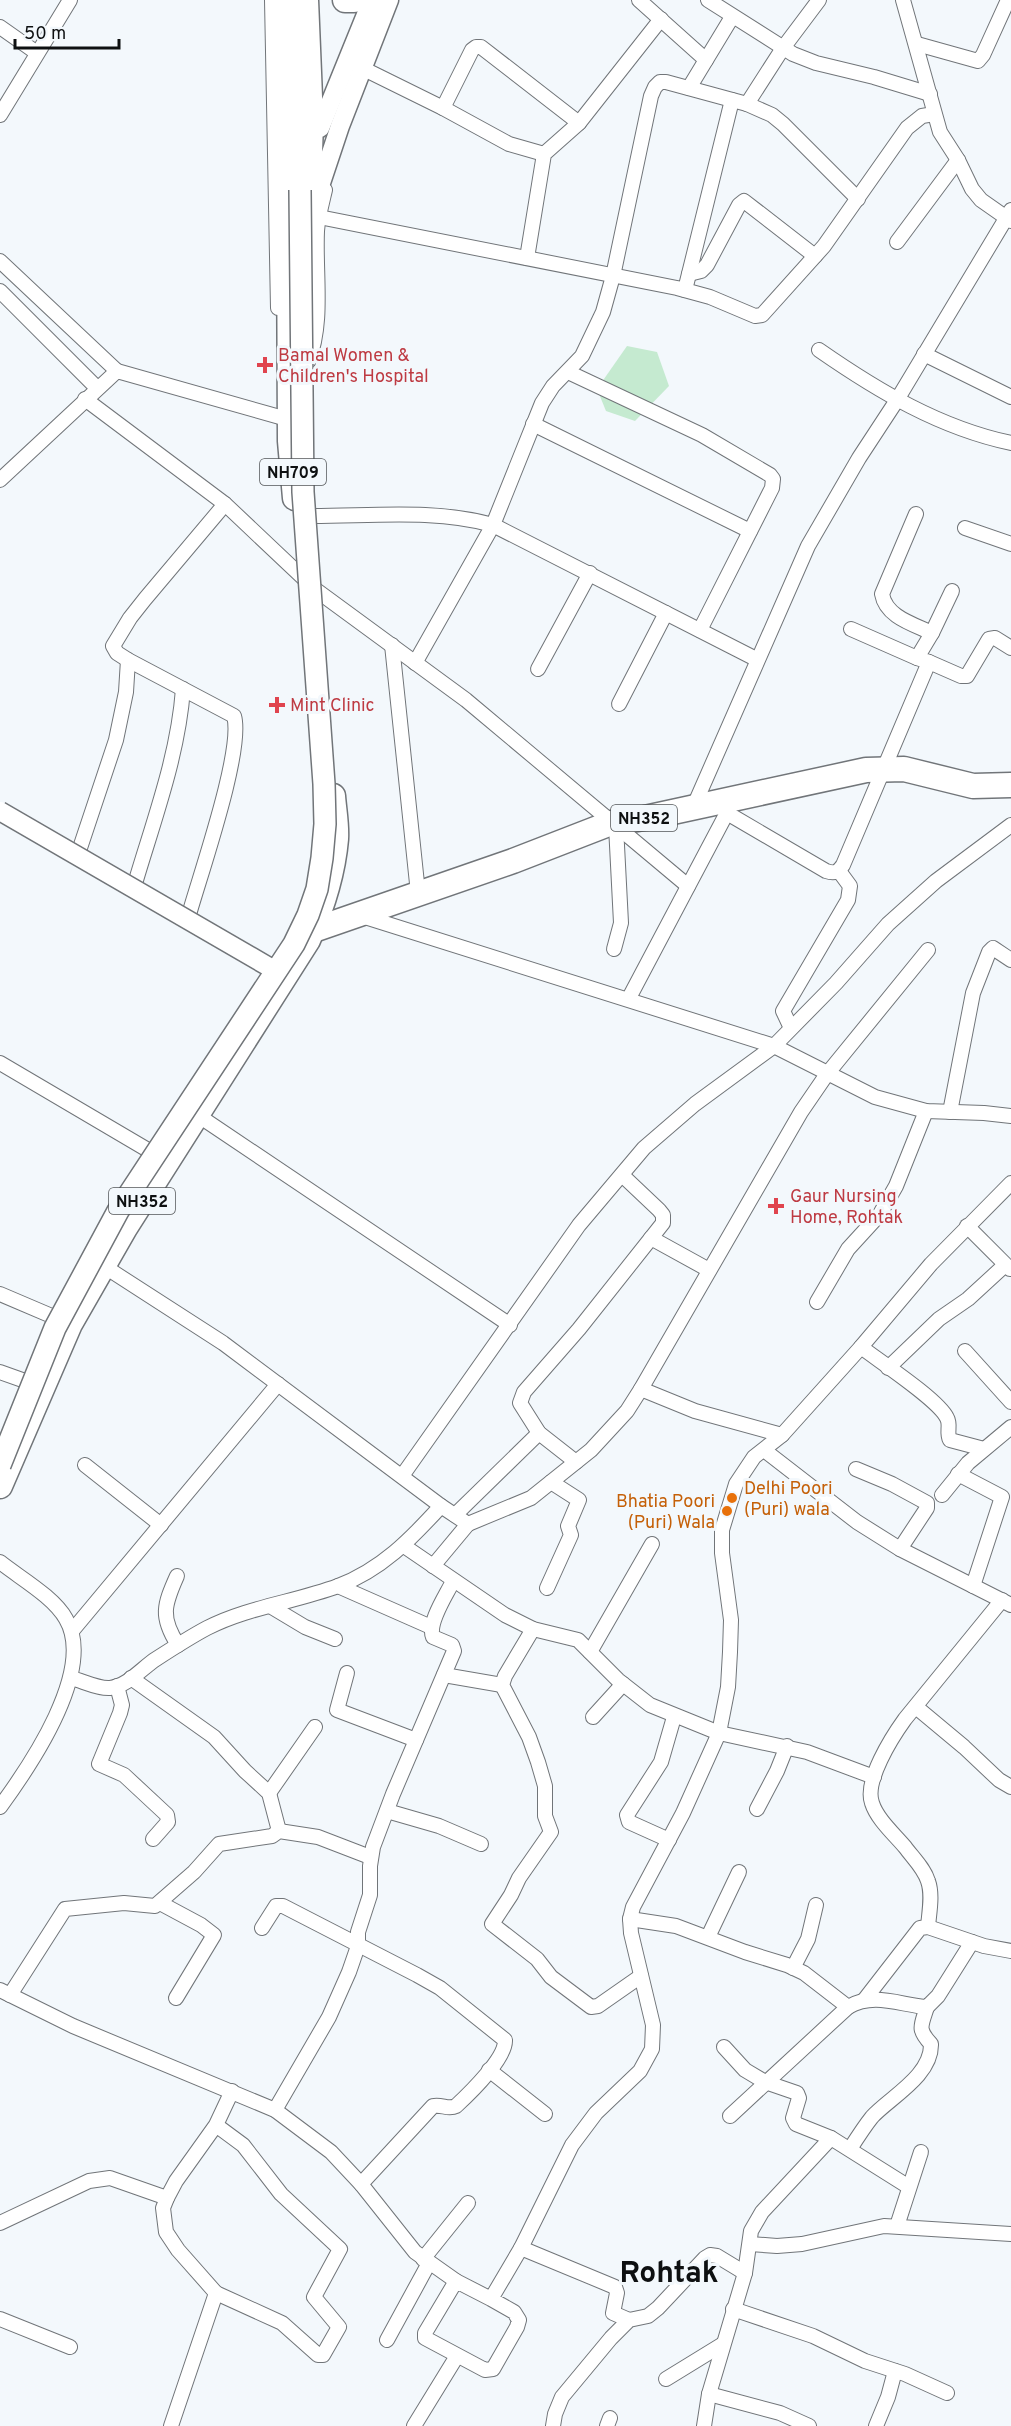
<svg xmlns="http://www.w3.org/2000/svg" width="1011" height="2426" font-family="Overpass,sans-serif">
<rect width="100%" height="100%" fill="#f3f8fc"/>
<polygon fill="#c5ead0" points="627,346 657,352 669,386 635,421 606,411 597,389"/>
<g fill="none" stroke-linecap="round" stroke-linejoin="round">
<g stroke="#717579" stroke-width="16">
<g id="street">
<polyline points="272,0 278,308"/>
<polyline points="639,0 706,60"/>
<polyline points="708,0 793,54 816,63 874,77 930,94"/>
<polyline points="903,0 940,132 958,160 972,189 981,200 1011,221"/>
<polyline points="0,27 37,53"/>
<polyline points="917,44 978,61 983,55 1008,0"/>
<polyline points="368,71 443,108 509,144 544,154"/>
<polyline points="689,88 732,17"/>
<polyline points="747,104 783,48 819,0"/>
<polyline points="443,108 472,50 476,47 481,47 579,123"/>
<polyline points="0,115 70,0"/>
<polyline points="319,217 677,288 710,297 755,316 762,315 824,246 907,128 922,116 934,114"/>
<polyline points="897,242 958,160"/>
<polyline points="527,258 544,154 579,123 661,19"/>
<polyline points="0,261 117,371"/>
<polyline points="689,274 701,271 707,265 739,205 744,201 815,256"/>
<polyline points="685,290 732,100"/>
<polyline points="0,291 97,388"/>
<path d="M819,350C878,391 940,428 1011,443"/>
<polyline points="924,354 1011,397"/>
<path d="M308,362C324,322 315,274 317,231C318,217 322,203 325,190"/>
<polyline points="568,372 702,435 770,475 773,479 772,488 700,630"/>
<polyline points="85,399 225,504 316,590 466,700 688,886"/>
<polyline points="533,424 750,531"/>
<polyline points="0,480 117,371 294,421"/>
<path d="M313,516C373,516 436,509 493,525L756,659"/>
<polyline points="965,528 1011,544"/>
<polyline points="851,629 917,658"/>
<polyline points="932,633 952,591"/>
<polyline points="392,645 418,893"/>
<polyline points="929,662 961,676 967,676 989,639 995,638 1011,648"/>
<polyline points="415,663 493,525 542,403 553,386 582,356 603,312 613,276 651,96 655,87 660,82 666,82 747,104 772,115 783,124 858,199"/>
<polyline points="538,669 590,573"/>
<polyline points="619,704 666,613"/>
<polyline points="693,808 808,546 859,458 897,400 1011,210"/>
<path d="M727,813L826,871C835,874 838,872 843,865L929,662L917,658L932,633C913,624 886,617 882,594L916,514"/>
<polyline points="78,854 116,740 126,692 128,660"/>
<path d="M134,887C153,822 178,757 183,689"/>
<polyline points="362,916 774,1046 875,1097 926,1111 984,1113 1011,1116"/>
<path d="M188,918C199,878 244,750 234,716L128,660L117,653L113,646L130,618L145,599L225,504"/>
<polyline points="614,949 621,923 616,826"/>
<polyline points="629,998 730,807"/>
<polyline points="791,1028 783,1011 848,900 850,886 839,871"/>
<polyline points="0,1063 153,1153"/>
<polyline points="193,1112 510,1325"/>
<polyline points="950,1112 973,993 989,952 993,948 1011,960"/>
<polyline points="967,1226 1010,1269"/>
<polyline points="651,1238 709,1270"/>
<polyline points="99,1263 223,1343 441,1506"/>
<polyline points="0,1294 54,1317"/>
<polyline points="817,1302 848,1249 880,1214 896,1186 926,1111"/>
<path d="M861,1347C879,1361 939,1400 947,1418C951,1425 946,1433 950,1440L984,1449"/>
<polyline points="965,1351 1011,1402"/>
<polyline points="888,1368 939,1319 968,1299 1005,1265"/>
<polyline points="0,1372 28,1382"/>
<polyline points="641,1389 695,1411 782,1435"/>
<polyline points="764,1450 857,1522 900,1549 1011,1605"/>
<polyline points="576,1462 539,1433 520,1403 524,1392 579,1329 663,1223 663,1215 659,1210 622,1175"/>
<polyline points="85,1465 161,1525"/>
<polyline points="856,1469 892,1484 927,1503 927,1508 900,1549"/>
<polyline points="958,1474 1002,1497 973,1586"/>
<polyline points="402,1476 579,1225 644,1148 695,1104 774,1046 836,983 888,924 936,881 1011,825"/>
<polyline points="942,1495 968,1463 1011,1427"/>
<polyline points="455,1515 539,1433"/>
<polyline points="404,1546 505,1615 533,1629 578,1640 618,1680 650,1705 719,1733 807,1752 874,1777"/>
<path d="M0,1562C20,1578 54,1597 66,1619C96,1670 30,1766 0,1807"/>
<polyline points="433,1566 468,1524"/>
<path d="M177,1576C164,1605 160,1617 178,1645"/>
<polyline points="338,1586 431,1627"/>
<polyline points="547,1588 571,1535 568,1526 579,1500 551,1482"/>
<polyline points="270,1606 305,1627 335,1639"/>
<polyline points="533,1629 505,1676 502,1685 529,1737 538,1762 545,1786 545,1816 551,1832 519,1878 511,1895 492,1924 537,1959 551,1977 591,2007 598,2006 641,1976"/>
<polyline points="72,1631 278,1384"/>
<polyline points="590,1652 652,1544"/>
<polyline points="347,1673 337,1710 416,1740"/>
<polyline points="444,1675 502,1685"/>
<path d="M71,1678C83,1681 98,1689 110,1688C128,1686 142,1668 156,1659C173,1648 190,1637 207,1628C248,1607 295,1602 338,1586C381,1570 411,1539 441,1506L468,1524L531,1498L591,1450L627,1411L641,1389L801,1112L827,1074L928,950"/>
<polyline points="131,1678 214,1737 245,1771 269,1793 279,1831"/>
<polyline points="117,1686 122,1705 120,1713 99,1764 124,1775 167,1815 168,1822 153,1839"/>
<polyline points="916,1707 964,1747 999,1780 1011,1787"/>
<polyline points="593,1717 623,1684"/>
<polyline points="269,1793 315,1727"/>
<polyline points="757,1809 777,1771 787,1746"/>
<polyline points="387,1811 439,1826 481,1844"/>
<polyline points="669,1840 629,1822 627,1815 661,1762 674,1717"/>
<polyline points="160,1903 201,1925 214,1935 176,1998"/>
<path d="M630,1919L676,1926L745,1952L787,1965L804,1973L848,2007C874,1992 900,2005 927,2007L938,1996L972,1942"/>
<path d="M928,1927C929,1913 933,1895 928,1881C924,1868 913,1858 905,1847C894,1834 877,1819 872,1803C864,1781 892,1737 905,1719L1002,1600"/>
<path d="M262,1928L276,1906H283L417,1975L440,1988L505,2040C506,2058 470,2093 456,2106C448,2110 442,2104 433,2106L361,2184"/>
<polyline points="708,1937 739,1872"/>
<polyline points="793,1968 808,1939 816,1905"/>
<polyline points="0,1990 73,2026 275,2110 331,2152 361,2184 415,2252 456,2281"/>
<polyline points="10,1995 65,1909 124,1903 155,1906 194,1872 219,1844 272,1836 279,1831 318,1837 370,1857"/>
<polyline points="865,1999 920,1928 928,1927 984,1946 1011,1951"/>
<polyline points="724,2047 745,2070 765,2082 797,2093 799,2098 793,2118 796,2124 831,2138 909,2187"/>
<polyline points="489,2070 545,2114"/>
<path d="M275,2110L329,2017L349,1972L358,1946V1932L370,1895V1866L373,1847L393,1794L454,1651L452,1645L433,1637C427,1623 447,1594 453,1581"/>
<polyline points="730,2116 848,2007"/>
<polyline points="216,2125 243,2145 281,2194 340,2249 314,2297 339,2327 323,2355 318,2355 282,2323 216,2293 178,2250 166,2232 163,2208 167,2198 176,2181 216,2125 232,2091"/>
<path d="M850,2149C857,2138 864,2127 872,2117C889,2098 932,2076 931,2044C917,2029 921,2026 927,2007"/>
<polyline points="0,2223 89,2181 110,2178 167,2198"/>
<polyline points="897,2226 921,2152"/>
<polyline points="750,2244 777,2246 802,2244 884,2226 1011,2234"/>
<polyline points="521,2248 615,2287 617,2293 613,2313 629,2320"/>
<polyline points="423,2259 468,2203"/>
<polyline points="491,2299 514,2312 519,2320 517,2327 493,2369 485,2370 425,2338 425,2333 456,2281 491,2299 521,2248 572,2145 596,2113 640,2071 652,2049 653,2025 631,1933 630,1919 633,1907 683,1813 719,1733 728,1687 730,1652 731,1620 722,1553 722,1530 736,1484 754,1457 782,1435 861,1347 931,1264 1011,1183"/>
<polyline points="733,2309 813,2336 865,2361 905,2374 947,2393"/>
<polyline points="0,2319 70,2347"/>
<polyline points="387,2340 429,2263"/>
<polyline points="666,2379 723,2344"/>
<polyline points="709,2394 780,2413 809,2426"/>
<polyline points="171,2426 216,2293"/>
<polyline points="414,2426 457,2356"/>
<polyline points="553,2426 555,2414 562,2397 611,2338 629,2320 648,2316 658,2308 705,2258 710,2255 717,2256 745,2273"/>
<polyline points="607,2426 610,2418"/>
<polyline points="704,2426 709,2394 745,2273 751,2231 762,2212 831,2138"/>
<polyline points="876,2426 888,2397 895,2371"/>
</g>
</g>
<g stroke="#717579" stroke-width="21">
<g id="secondary">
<polyline points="320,128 372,0"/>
<polyline points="315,201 340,126 389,0"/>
</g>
</g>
<g stroke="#717579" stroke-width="27">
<g id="highway">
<polyline points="288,0 290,441 295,498"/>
<polyline points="306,0 311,121 308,216"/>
<polyline points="345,0 354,0"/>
<polyline points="305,933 513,861 611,823 645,818 866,770 904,769 973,786 1011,785"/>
<path d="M0,1486L70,1324L125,1228L308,940C322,908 333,874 336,839C337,825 334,810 333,796"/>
</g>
</g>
<use href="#street" stroke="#fff" stroke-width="14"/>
<use href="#secondary" stroke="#fff" stroke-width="18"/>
<use href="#highway" stroke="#fff" stroke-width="24"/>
<g stroke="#717579" stroke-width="21" stroke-linecap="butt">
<polyline id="secondary-bridge" points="0,811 276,971"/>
</g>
<g stroke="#717579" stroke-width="24" stroke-linecap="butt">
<polyline id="primary-bridge" points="0,1465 55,1328 118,1211 294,944 308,915 317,889 322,858 325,824 324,784 303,492 300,190"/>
</g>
<use href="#secondary-bridge" stroke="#fff" stroke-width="18"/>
<use href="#primary-bridge" stroke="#fff" stroke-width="21"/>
</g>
<g fill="#e0444e" stroke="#f3f8fc" stroke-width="2">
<path d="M262 356h6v6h6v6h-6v6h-6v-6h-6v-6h6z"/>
<path d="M274 696h6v6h6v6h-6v6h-6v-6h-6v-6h6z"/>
<path d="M773 1197h6v6h6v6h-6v6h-6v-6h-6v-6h6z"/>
</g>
<g fill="#e8710a" stroke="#f3f8fc" stroke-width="2">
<circle cx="732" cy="1498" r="6"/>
<circle cx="727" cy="1511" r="6"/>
</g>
<g text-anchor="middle" stroke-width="6" stroke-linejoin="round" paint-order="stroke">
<g fill="#f3f8fc" stroke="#535658" stroke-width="1.5">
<rect x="260" y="459" width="66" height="26" rx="4.5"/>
<rect x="611" y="805" width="66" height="26" rx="4.5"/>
<rect x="109" y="1188" width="66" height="26" rx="4.5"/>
</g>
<g font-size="16" font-weight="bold" fill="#0e1011">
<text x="293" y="478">NH709</text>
<text x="644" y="824">NH352</text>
<text x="142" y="1207">NH352</text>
</g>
<g font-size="18" fill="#be3a42" stroke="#f3f8fc" text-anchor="start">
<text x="278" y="361">Bamal Women &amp;<tspan x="278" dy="21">Children's Hospital</tspan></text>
<text x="290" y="711">Mint Clinic</text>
<text x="790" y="1202">Gaur Nursing<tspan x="790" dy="21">Home, Rohtak</tspan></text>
</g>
<g font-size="18" fill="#c56008" stroke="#f3f8fc" text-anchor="start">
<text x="744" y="1494">Delhi Poori<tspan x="744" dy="21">(Puri) wala</tspan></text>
<text x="715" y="1507" text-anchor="end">Bhatia Poori<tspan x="715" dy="21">(Puri) Wala</tspan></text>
</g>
<g font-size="30" font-weight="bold" fill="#0e1011" stroke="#f3f8fc">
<text x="669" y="2282">Rohtak</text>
</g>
</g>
<path d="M15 39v9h104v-9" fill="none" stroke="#0e1011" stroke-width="3"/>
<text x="24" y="39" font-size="18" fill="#0e1011" stroke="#f3f8fc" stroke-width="4.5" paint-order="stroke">50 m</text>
</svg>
